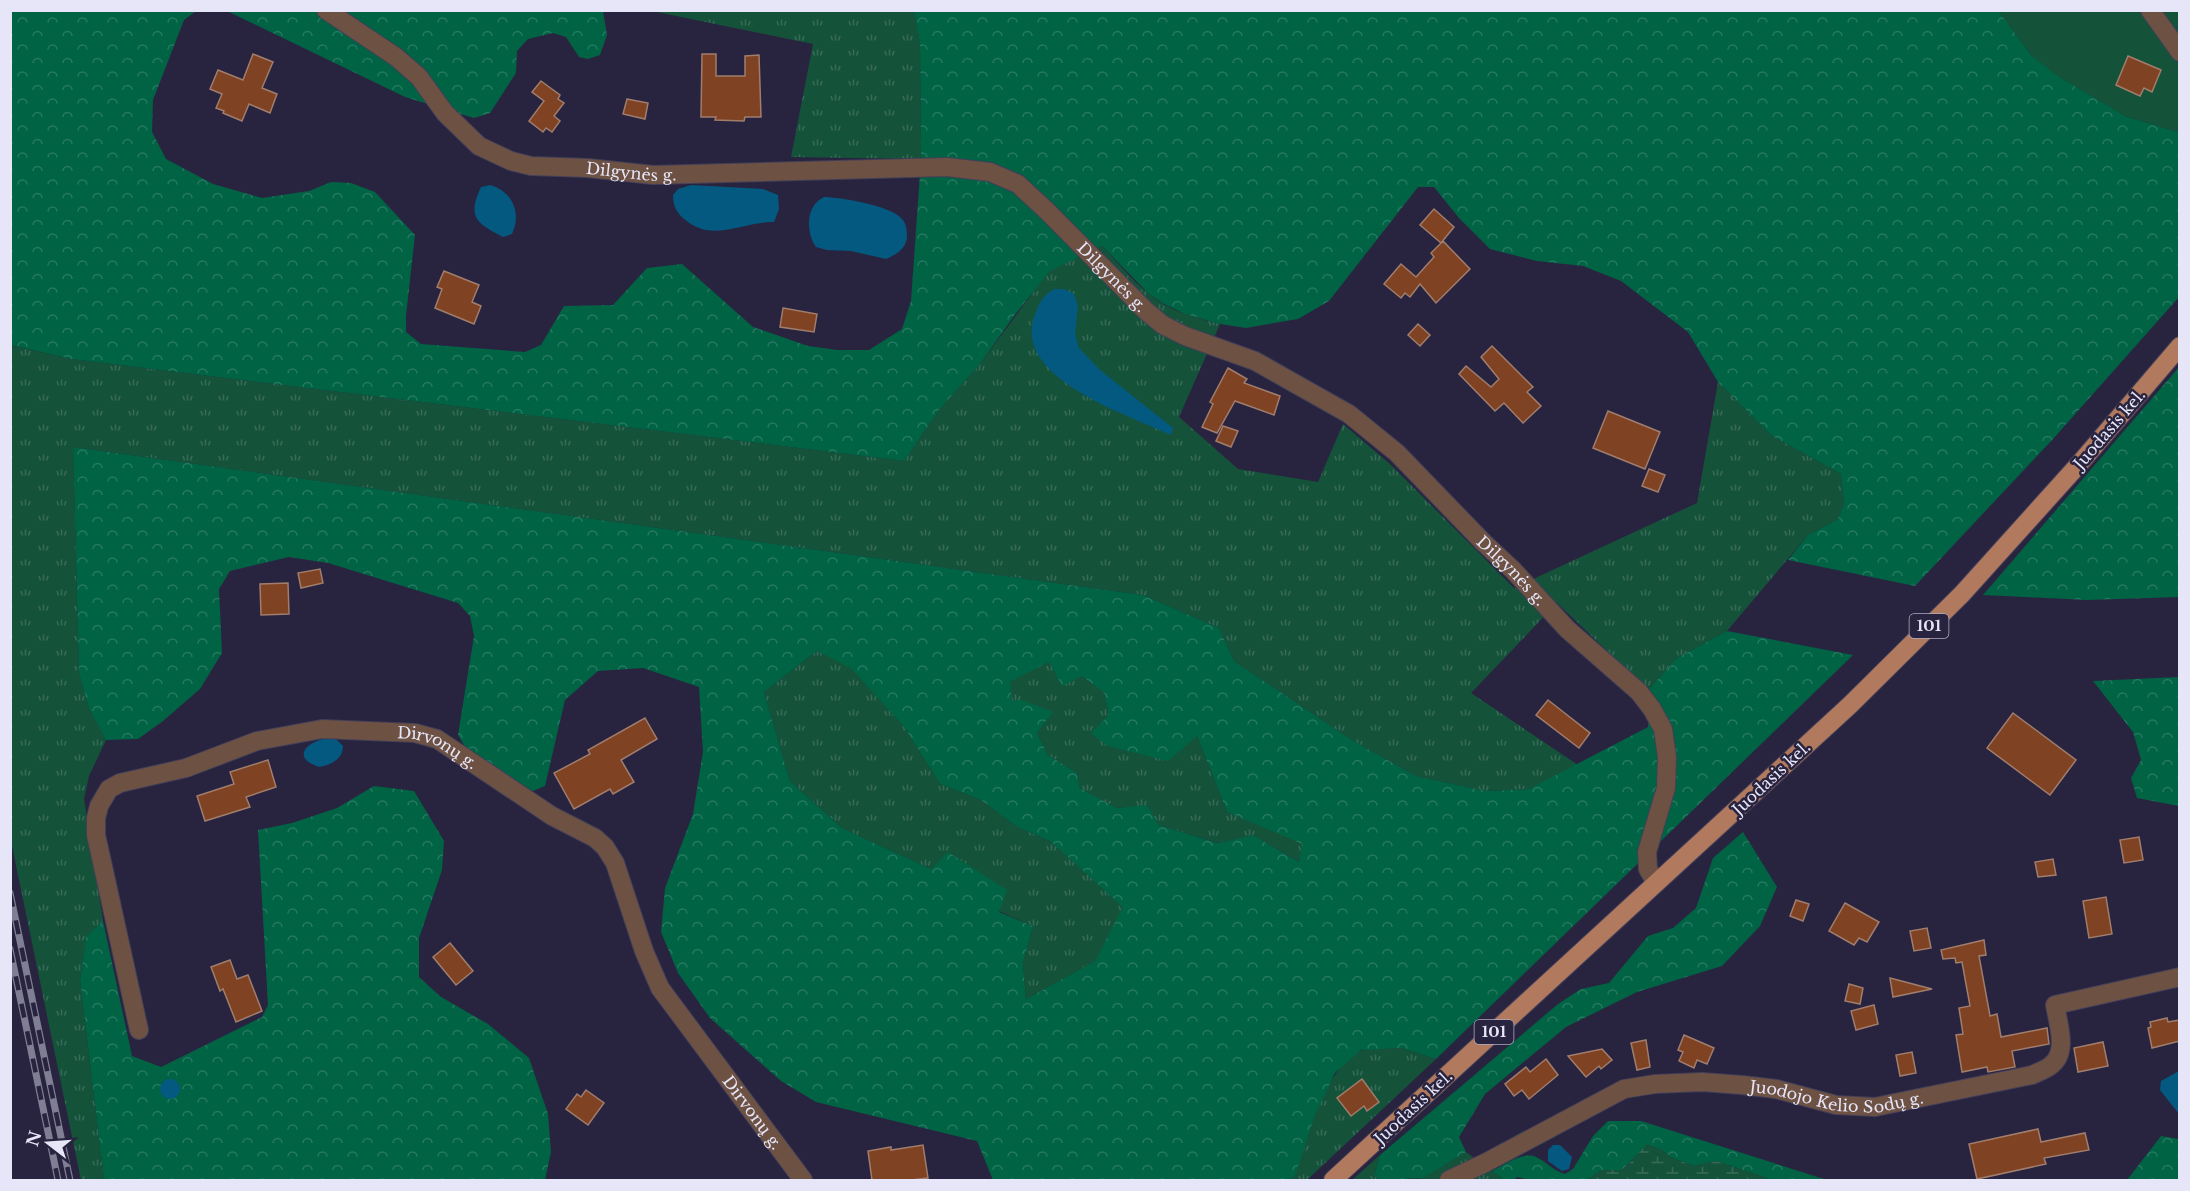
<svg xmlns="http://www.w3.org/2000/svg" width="2190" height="1191" font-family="'Libre Baskerville',serif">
<defs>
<pattern id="grass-tufts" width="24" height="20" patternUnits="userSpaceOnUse" patternTransform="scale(1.5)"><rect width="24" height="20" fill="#15523a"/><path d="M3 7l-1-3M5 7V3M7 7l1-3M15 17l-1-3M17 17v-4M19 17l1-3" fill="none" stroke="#376b57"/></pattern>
<pattern id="forest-crowns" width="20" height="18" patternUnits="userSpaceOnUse" patternTransform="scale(1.5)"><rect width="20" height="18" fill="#006344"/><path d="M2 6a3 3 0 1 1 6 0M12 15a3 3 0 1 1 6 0" fill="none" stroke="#257960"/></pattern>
<pattern id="wetland-marsh" width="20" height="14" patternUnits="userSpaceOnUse" patternTransform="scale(1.5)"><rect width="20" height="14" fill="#15523a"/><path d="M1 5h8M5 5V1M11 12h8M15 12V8" fill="none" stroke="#376b57"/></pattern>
</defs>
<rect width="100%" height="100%" fill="#28243f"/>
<g fill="url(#grass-tufts)">
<polygon points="652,11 914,11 920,44 921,159 791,157 813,44"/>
<path d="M1102,246C1121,266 1140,290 1163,304C1181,314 1201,319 1220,324L1179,417L1238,469L1318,482L1343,424L1390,464L1514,588L1697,503L1718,382L1772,436L1841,474L1844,504L1838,519L1808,535L1727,631L1677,658L1648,690L1557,603L1471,693L1578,765L1529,789L1486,791L1416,776L1352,740L1234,661L1219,628L1143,595L73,447L79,674L89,709L106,740L89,776L84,799L103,921L86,938L80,980L104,1180H81L11,841L10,345L71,359L904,461L939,410L980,364L1049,271Z"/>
<polygon points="817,651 852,668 904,727 940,784 981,800 1017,827 1050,841 1124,907 1095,961 1026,999 1023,963 1033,926 999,911 931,869 842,828 790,781 764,692"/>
<polygon points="1049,662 1082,676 1104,693 1109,715 1197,736 1227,812 1303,844 1299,862 1253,835 1219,843 1159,825 1147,806 1117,808 1080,788 1077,773 1048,755 1037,733 1052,713 1012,701 1009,682"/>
<path d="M1402,1048L1436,1059L1307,1180H1290L1295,1176C1306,1141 1325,1068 1360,1051C1368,1047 1392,1049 1402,1048Z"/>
<polygon points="1466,1152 1504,1180 1406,1180 1424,1178"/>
<polygon points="1380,1155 1374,1176 1382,1180 1352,1180"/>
</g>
<g fill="url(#forest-crowns)" fill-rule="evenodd">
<polygon points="11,11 196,11 184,20 153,100 152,132 166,159 213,184 262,198 309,191 331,182 351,183 375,192 415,235 406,316 406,332 421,344 525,352 541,345 564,306 613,305 647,268 682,264 753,327 808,346 837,350 869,350 902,329 911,301 921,159 920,44 914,11 1999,11 2032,56 2125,116 2179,132 2179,297 2053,439 1915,586 1788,560 1808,535 1838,519 1844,504 1841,474 1772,436 1718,382 1688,332 1621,281 1583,266 1537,261 1490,249 1459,218 1434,187 1418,187 1329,301 1298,319 1246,328 1220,324 1185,314 1164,304 1149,294 1102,246 1050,271 1014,316 980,364 939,410 904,461 71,359 11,345"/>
<polygon points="227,11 603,11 607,35 600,55 588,59 579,57 566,37 553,33 528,39 517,51 516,73 490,113 474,118 405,97"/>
<polygon points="2179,367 2179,597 2087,600 1983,595"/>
<path d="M73,447L1143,595L1219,628L1234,661L1352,740L1416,776L1486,791L1529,789L1648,727V690L1677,658L1727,631L1853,655L1436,1059L1402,1048L1361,1050L1335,1073L1315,1115L1295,1176L1290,1180H993L977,1141L816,1102L781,1081L710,1018L678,973L661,932L665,888L693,814L703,752L699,687L643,668L598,671L565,700L545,786L533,791L470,755L458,735L474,636L470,616L458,603L328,563L289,557L230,571L219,589L222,653L200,689L163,721L138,739L106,740L89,709L79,674ZM817,651L852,669L904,727L940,784L981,800L1017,827L1050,841L1123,907L1095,961L1026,999L1023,963L1033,926L999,912L1007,890L948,852L931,869L842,828L790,781L764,692ZM1049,662L1062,686L1082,676L1104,693L1109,715L1091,733L1108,746L1168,761L1197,736L1227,812L1302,844L1299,862L1253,835L1218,843L1159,825L1147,805L1117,808L1080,788L1077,773L1048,755L1037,733L1053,712L1022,700L1012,701L1010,682Z"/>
<polygon points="2179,677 2180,677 2179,806 2137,798 2131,778 2141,760 2133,732 2093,681"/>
<polygon points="374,786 414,791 444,841 442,870 419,938 419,977 441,997 488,1024 529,1058 548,1114 551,1152 545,1180 104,1180 80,980 86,937 103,921 132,1056 161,1067 262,1017 268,1005 258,830 292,823 337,808"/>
<polygon points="1743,832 1777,887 1760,926 1722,966 1637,992 1566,1027 1485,1094 1459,1137 1466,1152 1424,1178 1382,1180 1374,1176 1380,1155 1558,1004 1581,989 1609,983 1648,936 1673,928 1696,908 1713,858"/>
<path d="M1608,1121H1641L1827,1180H1772L1716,1161L1694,1166L1672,1158L1660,1149L1647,1145L1622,1170H1601L1588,1180H1531L1517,1177L1514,1180H1504L1492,1171C1504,1165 1523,1151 1536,1157C1547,1162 1553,1171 1565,1174L1573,1169L1593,1136Z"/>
<polygon points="2161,1136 2179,1139 2179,1180 2127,1180"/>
</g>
<polygon fill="url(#wetland-marsh)" points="1646,1145 1660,1149 1672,1158 1694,1166 1716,1161 1772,1180 1588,1180 1601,1170 1623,1170"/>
<polygon fill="#15523a" points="1999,11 2179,11 2179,132 2125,116 2059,77 2032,56"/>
<g fill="#045981">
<path d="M490,185C512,191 522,213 512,234L503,237C476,223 467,217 481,187Z"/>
<path d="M691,185L763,189L778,195L779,209L774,222C746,221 714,242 688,222C678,215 673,208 673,195L678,189Z"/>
<path d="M824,197C840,197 891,206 901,218C906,222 907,230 907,236C907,248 896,255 886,259L851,251L827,250L816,247C806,233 805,206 824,197Z"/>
<path d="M1054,289H1063L1073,293L1078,305L1075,334L1079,348L1100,370L1173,428L1171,435C1129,415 1014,379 1034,318C1038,305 1042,296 1054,289Z"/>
<path d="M329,738L337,740L343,746C343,759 331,765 319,767C289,757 309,740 329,738Z"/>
<polygon points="2179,1071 2179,1114 2160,1090 2161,1081"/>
<circle cx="170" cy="1089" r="10"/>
<polygon points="1553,1145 1560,1145 1572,1157 1569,1169 1562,1171 1548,1161 1548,1150"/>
</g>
<g fill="#7f4223" stroke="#a07d6d" stroke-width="1.5">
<polygon points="253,54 273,62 262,88 277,94 270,113 249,104 242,121 223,113 224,111 216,108 222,94 210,89 218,70 243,80"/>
<polygon points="702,54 716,54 716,76 745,76 745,56 759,55 761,117 745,117 744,121 715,120 716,117 701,117"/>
<polygon points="2128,56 2161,70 2152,92 2144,88 2140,96 2116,85"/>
<polygon points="541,81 560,95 558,99 564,103 554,116 560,121 552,132 546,128 543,132 529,121 544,101 532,92"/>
<polygon points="627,99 648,103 645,119 623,114"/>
<polygon points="1434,209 1454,227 1441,243 1420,225"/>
<polygon points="1443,241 1470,269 1436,303 1420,284 1410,297 1405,293 1401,298 1384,284 1401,264 1416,277 1434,257 1431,253"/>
<polygon points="444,271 479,285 472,302 481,306 474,324 435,308 442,289 437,287"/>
<polygon points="783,308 817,314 814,332 780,327"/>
<polygon points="1418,324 1430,335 1420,346 1408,335"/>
<polygon points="1492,346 1533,387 1527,392 1541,406 1523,423 1504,403 1495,411 1459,374 1466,366 1491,387 1499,379 1481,357"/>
<polygon points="1228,368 1247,379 1244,383 1280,396 1274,415 1235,401 1217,433 1202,427 1213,404 1210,402"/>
<polygon points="1608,411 1660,432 1645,469 1593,448"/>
<polygon points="1223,426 1238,431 1231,447 1216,441"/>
<polygon points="1649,469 1665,475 1658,492 1642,486"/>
<polygon points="320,569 323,583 301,588 298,573"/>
<polygon points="288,583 289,614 261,615 260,584"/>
<polygon points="1548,700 1590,733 1579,748 1536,715"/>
<polygon points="2013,713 2076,760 2050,795 1987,748"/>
<polygon points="645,718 657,739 621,760 634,782 613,794 610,789 574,809 554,773 590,754 588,750"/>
<polygon points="268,760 276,787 246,797 250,807 205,821 197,796 234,784 230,772"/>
<polygon points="2139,837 2143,860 2124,863 2120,840"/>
<polygon points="2053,859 2056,875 2038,877 2035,862"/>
<polygon points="2106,897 2112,934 2089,938 2083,901"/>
<polygon points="1796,900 1809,904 1803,921 1790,916"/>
<polygon points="1845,903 1879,922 1867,942 1859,938 1854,945 1829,931"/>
<polygon points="1927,928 1931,948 1914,951 1910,931"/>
<polygon points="1984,940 1986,955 1979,956 1990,1016 1997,1014 2001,1037 2047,1028 2049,1044 2012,1051 2015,1067 1988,1072 1987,1067 1962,1072 1956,1035 1963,1034 1959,1008 1970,1006 1962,962 1956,963 1955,958 1943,959 1941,950"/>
<polygon points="450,943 473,971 456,985 433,957"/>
<polygon points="230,960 237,979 248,975 262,1011 236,1022 223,989 220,991 211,967"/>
<polygon points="1890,978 1932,989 1893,997"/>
<polygon points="1849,984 1863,988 1860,1004 1845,1001"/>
<polygon points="1874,1005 1878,1024 1856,1030 1851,1011"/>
<polygon points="2167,1018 2168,1022 2180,1020 2180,1041 2152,1048 2148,1028 2151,1027 2150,1022"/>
<polygon points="1684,1035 1714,1048 1707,1064 1697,1060 1694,1068 1679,1061 1683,1052 1678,1050"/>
<polygon points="1646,1040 1650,1067 1637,1070 1631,1043"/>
<polygon points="2103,1042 2108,1066 2078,1072 2074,1048"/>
<polygon points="1602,1049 1612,1060 1601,1069 1599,1066 1586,1077 1568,1056"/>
<polygon points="1912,1052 1916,1073 1900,1076 1896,1055"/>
<polygon points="1546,1059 1558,1075 1529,1099 1522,1090 1514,1096 1505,1084 1526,1067 1530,1072"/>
<polygon points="1362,1079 1379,1102 1367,1111 1364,1106 1351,1116 1337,1098"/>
<polygon points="586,1090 604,1103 588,1125 566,1109 577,1094 581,1097"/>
<polygon points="2038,1129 2041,1142 2085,1133 2089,1150 2044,1158 2046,1164 1977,1179 1969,1144"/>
<polygon points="923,1145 928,1178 911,1180 872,1180 868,1151 891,1147 891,1150"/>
</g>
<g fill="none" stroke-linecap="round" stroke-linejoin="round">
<g stroke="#433f59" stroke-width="20">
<g id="street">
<path id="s1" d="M326,10L396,57L419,77L445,113L479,146L511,161L531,166L588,168L653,175L947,167L990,172L1018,184L1047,211L1146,311L1163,325L1185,336L1255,361L1349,414L1397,453L1484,543L1513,570L1567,629L1639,692L1652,709L1663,729L1667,757L1666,788L1647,852L1648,869L1656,883"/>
<polyline points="2150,10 2180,52"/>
<path id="s2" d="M139,1030L96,835V818L99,806L109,789L120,783L186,768L257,741L322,729L415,733L437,739L552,816L595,838L605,847L615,863L644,951L660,988L803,1180"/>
<path id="s3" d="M1449,1180L1485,1163L1624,1089L1655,1084L1702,1082L1742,1085L1776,1089L1836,1105L1875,1107L2032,1075C2038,1072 2045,1070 2050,1066C2069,1053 2058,1024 2055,1005L2180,977"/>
</g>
</g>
<g stroke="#433f59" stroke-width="20">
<polyline id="primary" points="1333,1180 1850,705 1962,594 2080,463 2180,346"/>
</g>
<use href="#street" stroke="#6d5244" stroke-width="18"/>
<use href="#primary" stroke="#b1795d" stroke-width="18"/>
<g stroke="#807e95" stroke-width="7">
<g id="rail">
<polyline points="10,893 70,1180"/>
<polyline points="10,949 58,1180"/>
</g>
</g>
<use href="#rail" stroke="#28243f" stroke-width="4.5" stroke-dasharray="14" stroke-linecap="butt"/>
</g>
<g text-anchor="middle" stroke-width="5" stroke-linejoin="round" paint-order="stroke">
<g fill="#28243f" stroke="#aeacc1" stroke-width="1.5">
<rect x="1909.5" y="614" width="39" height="24" rx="4.5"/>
<rect x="1474.5" y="1020" width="39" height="24" rx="4.5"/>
</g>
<g font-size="15" font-weight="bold" fill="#e7e6f9">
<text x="1929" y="631">101</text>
<text x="1494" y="1037">101</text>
</g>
<g font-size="16" fill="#e7e6f9" stroke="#28243f">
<text dy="6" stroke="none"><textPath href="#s1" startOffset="363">Dilgynės g.</textPath></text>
<text dy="6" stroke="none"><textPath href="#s1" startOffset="885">Dilgynės g.</textPath></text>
<text transform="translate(2109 429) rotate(-49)" y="6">Juodasis kel.</text>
<text dy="6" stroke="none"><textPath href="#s1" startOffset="1388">Dilgynės g.</textPath></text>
<text dy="6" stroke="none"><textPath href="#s2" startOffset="590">Dirvonų g.</textPath></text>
<text transform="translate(1771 778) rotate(-43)" y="6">Juodasis kel.</text>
<text dy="6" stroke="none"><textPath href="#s3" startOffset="412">Juodojo Kelio Sodų g.</textPath></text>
<text transform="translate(1413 1107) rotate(-43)" y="6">Juodasis kel.</text>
<text dy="6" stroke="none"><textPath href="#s2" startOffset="1094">Dirvonų g.</textPath></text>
</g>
</g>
<rect width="2190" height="1191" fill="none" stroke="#e7e6f9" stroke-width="24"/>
<g transform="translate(48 1143) rotate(287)" stroke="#28243f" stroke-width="4.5" paint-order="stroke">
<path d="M0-4.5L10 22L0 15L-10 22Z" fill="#e7e6f9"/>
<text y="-9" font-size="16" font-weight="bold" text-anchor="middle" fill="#e7e6f9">N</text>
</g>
</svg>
